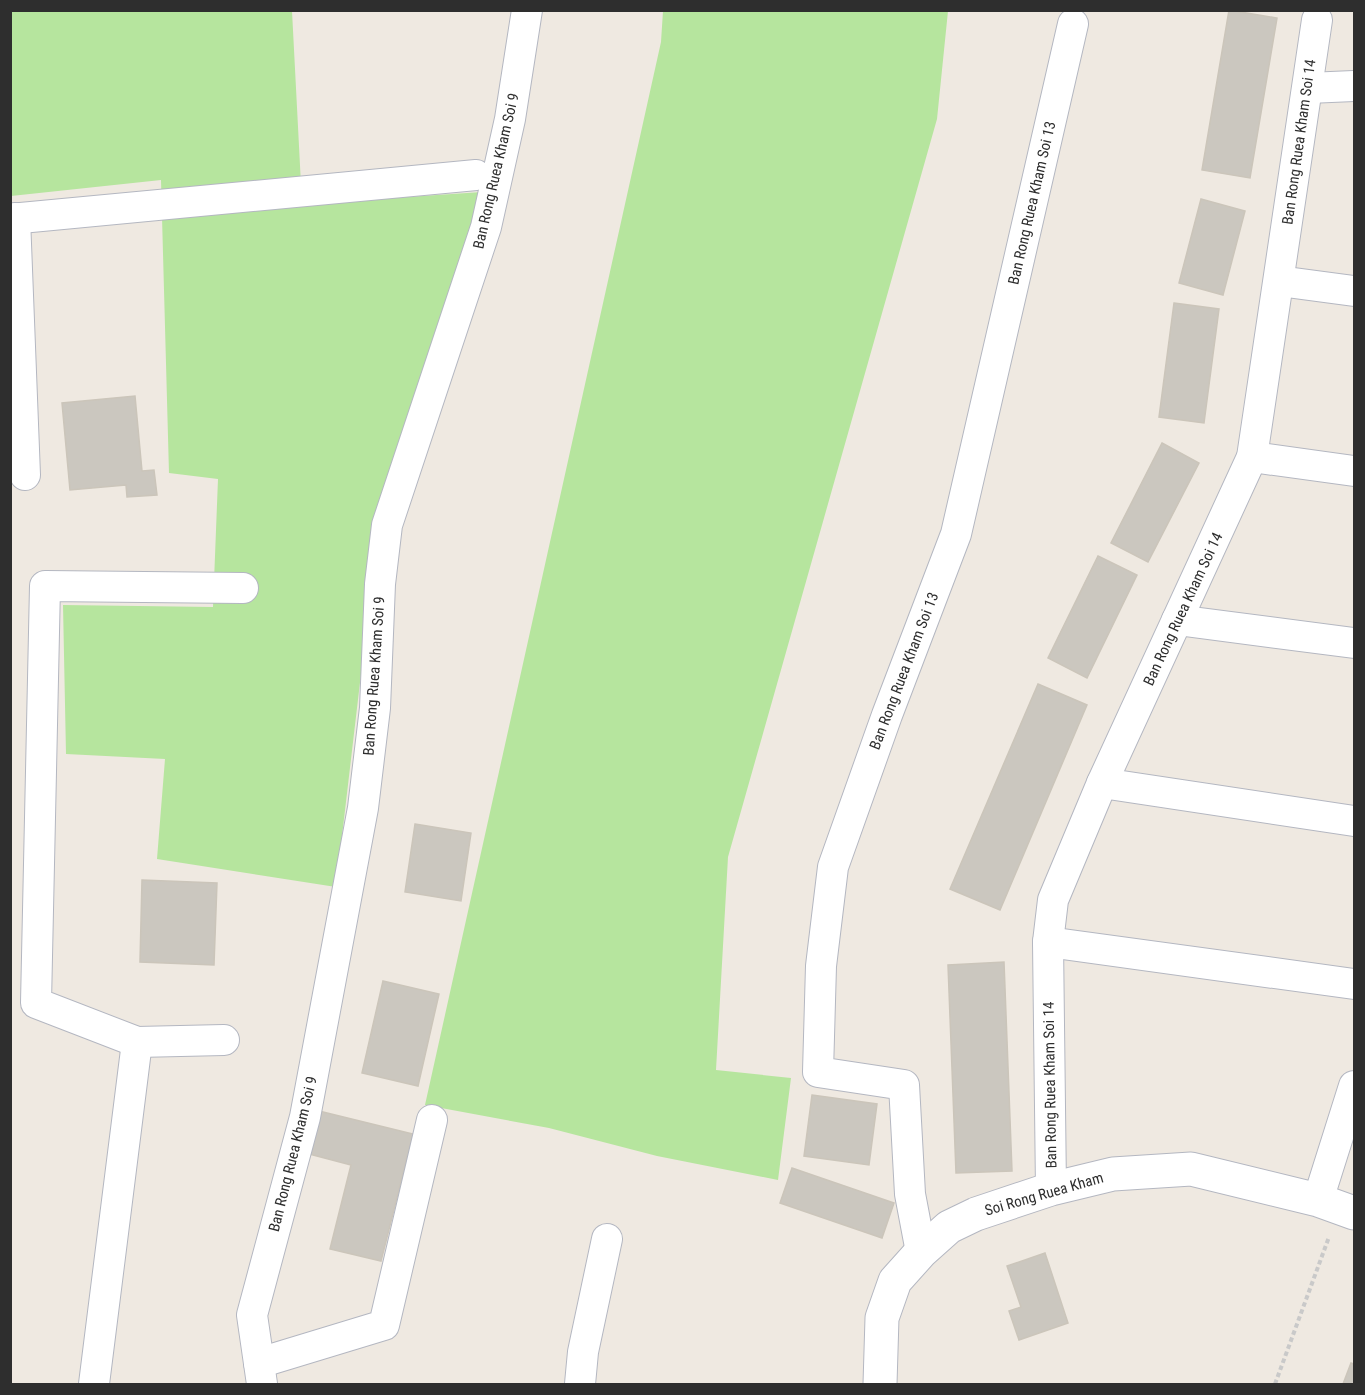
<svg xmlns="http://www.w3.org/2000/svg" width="1365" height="1395" font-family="'Roboto Condensed',sans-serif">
<rect width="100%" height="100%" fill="#efe9e1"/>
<g fill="#b6e59e">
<polygon points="10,11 292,11 302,204 482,192 380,512 336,887 157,859 165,759 66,754 63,605 213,607 218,479 169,473 161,180 11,196"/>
<polygon points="663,11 948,11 937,119 728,857 716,1070 791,1078 778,1180 657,1156 549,1128 425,1105 661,42"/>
</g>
<g fill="#cbc7bf" stroke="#cbc5ba" stroke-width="1.5">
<polygon points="1229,10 1277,18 1250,178 1202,170"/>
<polygon points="1201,199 1245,211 1223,295 1179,283"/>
<polygon points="1174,303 1219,309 1204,423 1159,417"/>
<polygon points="135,396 142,471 154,470 157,495 127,497 126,485 70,490 62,403"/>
<polygon points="1162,443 1199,463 1148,562 1111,543"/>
<polygon points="1098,556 1137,575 1087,678 1048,658"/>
<polygon points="1038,684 1087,705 1000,910 950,889"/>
<polygon points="415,824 471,833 461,901 405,892"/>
<polygon points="142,880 217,883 214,965 140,962"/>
<polygon points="1004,962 1012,1171 956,1173 948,965"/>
<polygon points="383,981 439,994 418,1086 362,1073"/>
<polygon points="812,1095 877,1104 869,1165 804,1156"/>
<polygon points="319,1111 413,1134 381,1261 330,1249 351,1165 309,1154"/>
<polygon points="792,1168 894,1203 882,1238 780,1203"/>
<polygon points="1045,1253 1068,1323 1019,1340 1009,1311 1021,1307 1007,1266"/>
<polygon points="1351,1363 1354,1364 1354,1384 1343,1384"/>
</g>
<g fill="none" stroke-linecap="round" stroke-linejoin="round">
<g stroke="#b4b7c1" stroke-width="32">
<g id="street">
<polyline points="1308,88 1354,86"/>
<polyline points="15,218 25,475"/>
<polyline points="10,219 476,175"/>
<polyline points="1279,281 1354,291"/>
<polyline points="1252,457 1354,471"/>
<polyline points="1177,620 1354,643"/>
<polyline points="1102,783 1354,821"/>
<polyline points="1048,942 1354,984"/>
<polyline points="224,1040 137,1042 36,1003 45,586 243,588"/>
<polyline points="1051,1189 1048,942 1053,900 1102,783 1252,457 1317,20"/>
<polyline points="1318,1200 1354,1086"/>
<polyline points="921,1252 910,1194 904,1085 818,1072 821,966 833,867 887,715 956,534 1073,24"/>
<polyline points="259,1363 384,1325 432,1120"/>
<polyline points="94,1384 137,1042"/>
<polyline points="262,1384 252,1315 305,1117 363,808 375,708 380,584 387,525 486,227 510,119 527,10"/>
<polyline points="580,1384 583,1352 607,1239"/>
</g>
</g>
<g stroke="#b4b7c1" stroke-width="35">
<polyline id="secondary" points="880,1384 882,1318 895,1281 921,1252 949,1227 976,1214 1051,1189 1113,1174 1191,1169 1318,1200 1354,1213"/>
</g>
<polyline stroke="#c9c9c9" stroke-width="4" stroke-dasharray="4.5 3" stroke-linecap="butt" points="1275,1384 1329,1237"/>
<use href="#street" stroke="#fff" stroke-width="30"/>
<use href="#secondary" stroke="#fff" stroke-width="33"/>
</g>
<g text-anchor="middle" stroke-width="5" stroke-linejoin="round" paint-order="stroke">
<g font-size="15" fill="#2e2e2e" stroke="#fff">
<text transform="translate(1299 142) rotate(-82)" y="5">Ban Rong Ruea Kham Soi 14</text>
<text transform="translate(496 171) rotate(-77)" y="5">Ban Rong Ruea Kham Soi 9</text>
<text transform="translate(1032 203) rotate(-77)" y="5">Ban Rong Ruea Kham Soi 13</text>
<text transform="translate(1183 609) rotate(-65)" y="5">Ban Rong Ruea Kham Soi 14</text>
<text transform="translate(904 671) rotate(-69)" y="5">Ban Rong Ruea Kham Soi 13</text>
<text transform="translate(374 676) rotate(-86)" y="5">Ban Rong Ruea Kham Soi 9</text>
<text transform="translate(1050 1085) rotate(-91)" y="5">Ban Rong Ruea Kham Soi 14</text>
<text transform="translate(293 1154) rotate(-76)" y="5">Ban Rong Ruea Kham Soi 9</text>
<text transform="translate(1044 1194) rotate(-16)" y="5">Soi Rong Ruea Kham</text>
</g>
</g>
<rect width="1365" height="1395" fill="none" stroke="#2e2e2e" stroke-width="24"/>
</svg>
